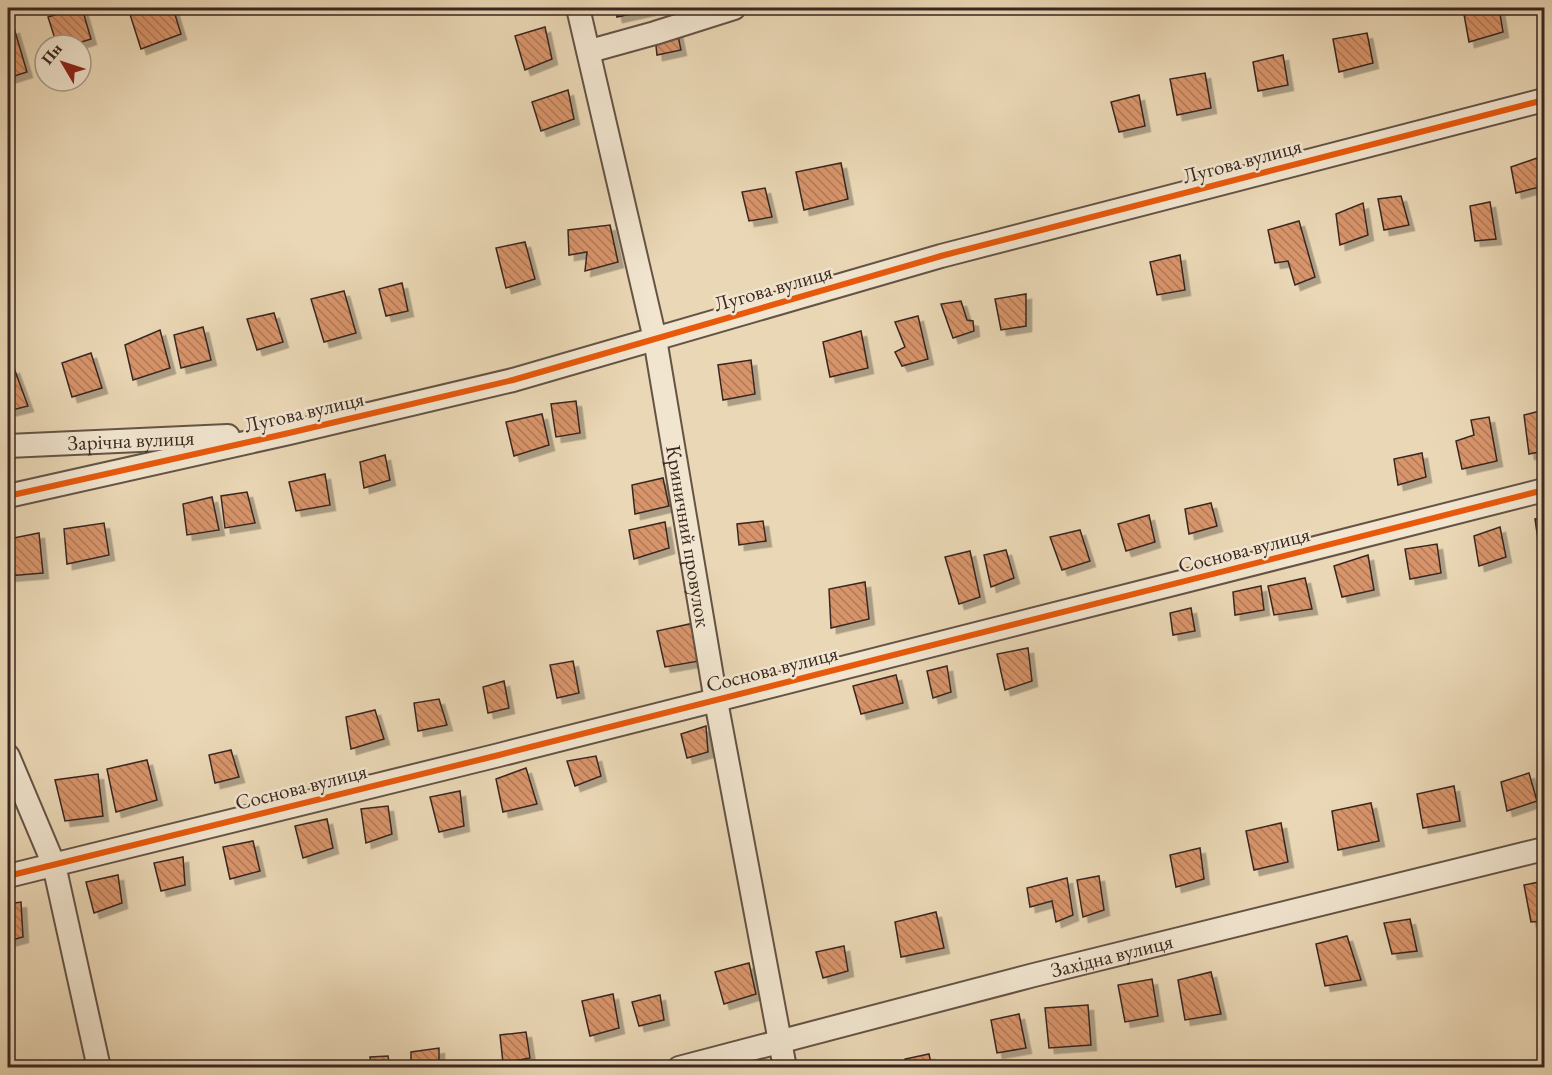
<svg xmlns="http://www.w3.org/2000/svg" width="1552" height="1075" font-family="'EB Garamond',serif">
<defs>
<pattern id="building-back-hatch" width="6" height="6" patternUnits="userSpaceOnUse" patternTransform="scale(1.5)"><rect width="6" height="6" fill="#d8946b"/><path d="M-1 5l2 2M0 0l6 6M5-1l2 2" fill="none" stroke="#b07958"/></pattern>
<filter id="shadow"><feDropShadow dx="5.5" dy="5.5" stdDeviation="0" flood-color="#0004"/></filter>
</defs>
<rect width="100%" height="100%" fill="#ead7b5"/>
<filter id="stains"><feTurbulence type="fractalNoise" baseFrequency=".00333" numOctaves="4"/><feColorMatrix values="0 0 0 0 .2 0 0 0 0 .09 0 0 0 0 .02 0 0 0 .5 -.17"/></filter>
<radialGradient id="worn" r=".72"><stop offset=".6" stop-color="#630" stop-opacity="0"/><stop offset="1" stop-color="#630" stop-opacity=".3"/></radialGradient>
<g fill="url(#building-back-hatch)" stroke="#392720" stroke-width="1.5" filter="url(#shadow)">
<polygon points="77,8 82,8 91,39 72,45 57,45 48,17"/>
<polygon points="128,8 173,8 181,34 141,49"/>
<polygon points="615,8 648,8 649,10 617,17"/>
<polygon points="1470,8 1499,8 1503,32 1469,42 1463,9"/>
<polygon points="1539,8 1544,8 1544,21 1542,22"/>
<polygon points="545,27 552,59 525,70 515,36"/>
<polygon points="14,28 27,72 8,78 8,30"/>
<polygon points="677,31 681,50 657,55 655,37"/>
<polygon points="1367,33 1373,63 1339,72 1333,39"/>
<polygon points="1283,55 1288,85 1258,91 1253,62"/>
<polygon points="1205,73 1211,108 1177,115 1170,79"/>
<polygon points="568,90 574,119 541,131 532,102"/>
<polygon points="1139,95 1145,126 1119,132 1111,102"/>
<polygon points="1537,158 1543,186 1516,193 1511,167"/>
<polygon points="841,163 848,199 804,210 796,172"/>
<polygon points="765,188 772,217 749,221 742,192"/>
<polygon points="1401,196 1409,225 1384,230 1378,199"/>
<polygon points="1490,202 1496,239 1475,241 1470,206"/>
<polygon points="1363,203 1368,235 1340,245 1336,214"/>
<polygon points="1299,221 1315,277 1295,285 1288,261 1275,263 1268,230"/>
<polygon points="610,225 618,262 585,271 587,252 569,255 568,230"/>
<polygon points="525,242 535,279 506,288 496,248"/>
<polygon points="1180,255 1185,290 1157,295 1150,262"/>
<polygon points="402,283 408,311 386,316 379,289"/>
<polygon points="344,291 356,333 324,342 311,299"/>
<polygon points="1026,294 1026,326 1001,330 995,299"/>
<polygon points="961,301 967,320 973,321 974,331 953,338 941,304"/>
<polygon points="274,313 283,342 257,350 247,319"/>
<polygon points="918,316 928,359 902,366 895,352 905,347 895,322"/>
<polygon points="203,327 211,360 181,368 174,335"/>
<polygon points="160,330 170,368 133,380 125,345"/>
<polygon points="861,331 868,368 830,377 823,342"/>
<polygon points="91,353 102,388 72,397 62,363"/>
<polygon points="751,360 755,394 723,400 718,365"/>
<polygon points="14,368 28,406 8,411 8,370"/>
<polygon points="576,401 580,433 556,437 551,404"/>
<polygon points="1544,410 1544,451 1529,454 1524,415"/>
<polygon points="542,414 549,445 514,456 506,422"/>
<polygon points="1489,417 1497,461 1462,469 1456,441 1474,435 1471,420"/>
<polygon points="1422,453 1426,477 1398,485 1394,459"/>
<polygon points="385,455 390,480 364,488 360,462"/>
<polygon points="325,474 330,505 296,511 289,482"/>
<polygon points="663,478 669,506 635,514 632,485"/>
<polygon points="247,492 255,523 225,528 221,496"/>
<polygon points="212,497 219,530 187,535 183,504"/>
<polygon points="1211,503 1217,526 1189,534 1185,509"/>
<polygon points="1149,515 1155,542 1126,551 1118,524"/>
<polygon points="1544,518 1544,545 1539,547 1535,519"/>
<polygon points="763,521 766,541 739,545 737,524"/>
<polygon points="665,522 669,548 634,559 629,530"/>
<polygon points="104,523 109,555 67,564 64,529"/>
<polygon points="1500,527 1506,557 1479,566 1474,536"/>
<polygon points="1080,530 1090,561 1062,570 1050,537"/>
<polygon points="39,533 43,573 8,576 8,539"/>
<polygon points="1437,544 1441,573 1410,579 1405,549"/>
<polygon points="1006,550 1014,578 991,587 984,555"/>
<polygon points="970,551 980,597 959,604 945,557"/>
<polygon points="1368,555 1374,590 1342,597 1334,566"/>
<polygon points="1305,578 1312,609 1274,615 1268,586"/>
<polygon points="865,582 869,619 831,628 829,589"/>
<polygon points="1261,586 1264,610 1235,615 1233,592"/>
<polygon points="1191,608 1195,631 1173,635 1170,613"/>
<polygon points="694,623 699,661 665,667 657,631"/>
<polygon points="1028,648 1032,681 1005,690 997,654"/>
<polygon points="573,661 579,693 557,698 550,665"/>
<polygon points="947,666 951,692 933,698 927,671"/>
<polygon points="896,675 903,703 861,714 853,686"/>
<polygon points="504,681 509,708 488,713 483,687"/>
<polygon points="439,699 447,725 418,731 414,703"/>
<polygon points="375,710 384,739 351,749 346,717"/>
<polygon points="706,726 708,752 687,758 681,734"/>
<polygon points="231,750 239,777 215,783 209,755"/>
<polygon points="596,756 601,776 575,786 567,761"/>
<polygon points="147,760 157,800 116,812 107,769"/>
<polygon points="526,768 537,804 503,812 496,779"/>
<polygon points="1529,773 1537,801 1507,811 1501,782"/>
<polygon points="98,774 103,816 65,821 55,780"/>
<polygon points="1454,786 1460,821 1423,828 1417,794"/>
<polygon points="460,791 464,826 439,832 430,797"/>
<polygon points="1371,803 1379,841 1338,850 1332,811"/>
<polygon points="388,806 392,834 366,843 361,809"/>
<polygon points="327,819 333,848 303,858 295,826"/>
<polygon points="1281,823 1288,862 1254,870 1246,831"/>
<polygon points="253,841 260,871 230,879 223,847"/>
<polygon points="1200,848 1204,879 1176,887 1170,855"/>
<polygon points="183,857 185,885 161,891 154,863"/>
<polygon points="118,875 122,903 94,913 86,882"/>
<polygon points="1099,876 1104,910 1083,917 1077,880"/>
<polygon points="1067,878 1073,915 1056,922 1052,901 1030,907 1027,888"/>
<polygon points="1544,881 1544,921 1531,922 1524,885"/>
<polygon points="21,902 23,937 8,941 8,904"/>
<polygon points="936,912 944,948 901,957 895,922"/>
<polygon points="1410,919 1417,951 1392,954 1384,923"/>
<polygon points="1347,936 1361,980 1325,986 1316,944"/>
<polygon points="844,946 848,971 823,978 816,952"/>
<polygon points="749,963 756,994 724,1004 715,972"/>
<polygon points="1211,972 1221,1014 1185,1020 1178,980"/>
<polygon points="1152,979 1158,1016 1125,1022 1118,985"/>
<polygon points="613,994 619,1028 590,1036 582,1001"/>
<polygon points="660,995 664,1020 639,1026 632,1002"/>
<polygon points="1088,1005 1091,1045 1049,1048 1045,1008"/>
<polygon points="1019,1014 1026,1048 997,1053 991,1020"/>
<polygon points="526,1032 530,1058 503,1063 500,1035"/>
<polygon points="439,1048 439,1068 411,1068 411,1052"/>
<polygon points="929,1054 932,1068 906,1068 905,1059"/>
<polygon points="388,1056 390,1068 372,1068 370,1057"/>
</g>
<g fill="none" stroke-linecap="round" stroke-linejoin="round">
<g stroke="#655345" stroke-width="26">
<g id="minor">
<path id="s1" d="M578,8L655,339L716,701L785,1068"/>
<polyline points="590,51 655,33 734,8"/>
<path id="s2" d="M8,446L228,436"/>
<polyline points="8,496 289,433 513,380 941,256 1544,100"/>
<polyline points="8,756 54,865 99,1068"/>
<polyline points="8,876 499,755 1544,490"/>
<path id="s3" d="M679,1068L1034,975L1544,849"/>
</g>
</g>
<use href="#minor" stroke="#f1e5cf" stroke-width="22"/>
<g stroke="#f1e5cf" stroke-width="10">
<g id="cycleway">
<polyline points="8,496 289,433 513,380 941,256 1544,100"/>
<polyline points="8,876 499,755 1544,490"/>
</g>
</g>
<use href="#cycleway" stroke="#e8590c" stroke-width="6"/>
</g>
<g text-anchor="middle" stroke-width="5" stroke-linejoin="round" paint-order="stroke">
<g font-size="21" fill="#392720" stroke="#f1e5cf">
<text transform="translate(1242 161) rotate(-15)" y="7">Лугова вулиця</text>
<text transform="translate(773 288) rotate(-16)" y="7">Лугова вулиця</text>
<text transform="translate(304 412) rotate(-13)" y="7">Лугова вулиця</text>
<text dy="7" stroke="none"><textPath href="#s2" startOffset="123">Зарічна вулиця</textPath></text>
<text dy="7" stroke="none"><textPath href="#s1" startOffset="540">Криничний провулок</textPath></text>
<text transform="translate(1244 550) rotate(-14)" y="7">Соснова вулиця</text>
<text transform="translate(772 669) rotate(-14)" y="7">Соснова вулиця</text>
<text transform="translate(301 787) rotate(-14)" y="7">Соснова вулиця</text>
<text dy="7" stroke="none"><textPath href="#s3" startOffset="447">Західна вулиця</textPath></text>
</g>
</g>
<rect width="1552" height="1075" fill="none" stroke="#ead7b5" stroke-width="30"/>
<rect x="9" y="9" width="1534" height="1057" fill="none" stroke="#392720" stroke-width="3"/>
<rect x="15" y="15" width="1522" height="1045" fill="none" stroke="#392720" stroke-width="1.5"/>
<g transform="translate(63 63) rotate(309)"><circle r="28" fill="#f1e5cf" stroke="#a79989" stroke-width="1.5"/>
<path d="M0-4.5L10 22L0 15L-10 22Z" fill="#8f2418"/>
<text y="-9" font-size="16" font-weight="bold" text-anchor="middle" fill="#392720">Пн</text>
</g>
<rect width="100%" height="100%" filter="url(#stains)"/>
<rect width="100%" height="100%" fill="url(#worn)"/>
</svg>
